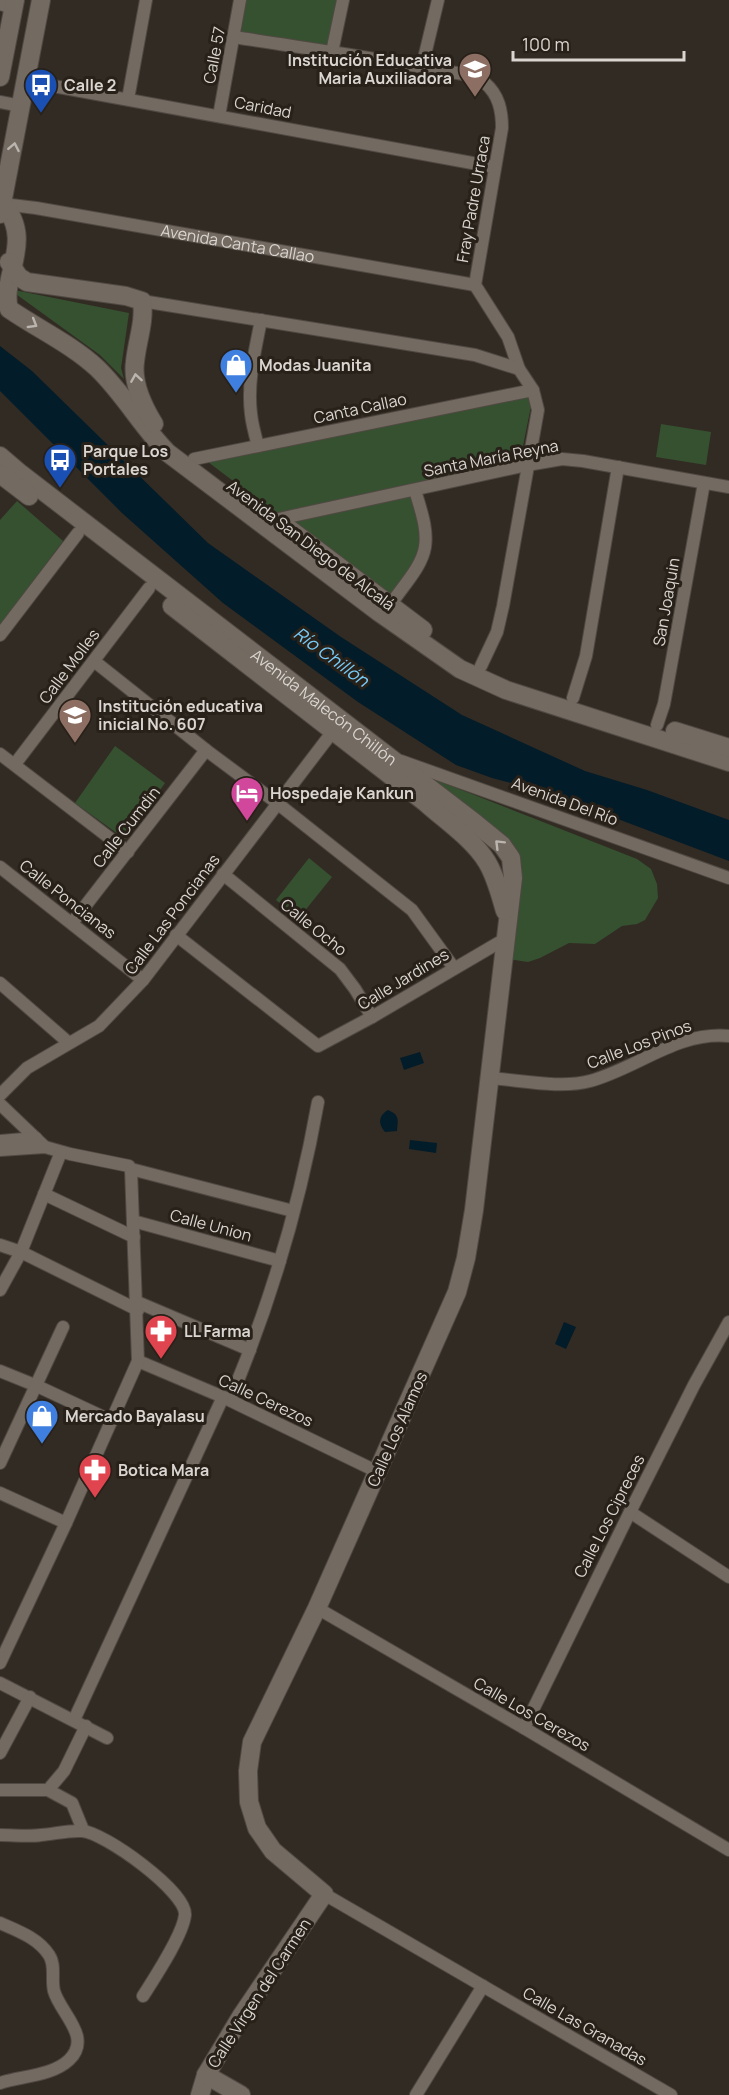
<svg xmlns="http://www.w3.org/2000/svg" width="729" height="2095" font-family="Manrope,sans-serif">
<rect width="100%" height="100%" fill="#322b23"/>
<g fill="#365130">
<polygon points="245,0 337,0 328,46 241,33"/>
<polygon points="9,289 129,313 121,368 124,379 100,355"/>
<polygon points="527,395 531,406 520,461 278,515 208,462"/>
<polygon points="661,424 711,432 706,465 656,457"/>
<polygon points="413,495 422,536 418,556 390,598 286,521"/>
<polygon points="17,501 63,541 0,625 0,520"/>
<polygon points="115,746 165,783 125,839 75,803"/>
<polygon points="421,774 637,859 651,869 657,884 658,898 645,920 637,924 622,926 595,944 569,943 540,958 528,962 508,959 519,854"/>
<polygon points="309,858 332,877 299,918 276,900"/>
</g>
<g fill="#031c29">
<polygon points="0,346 32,371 208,543 341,637 462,715 585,771 647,790 729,820 729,861 549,793 492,778 456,765 358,702 223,603 122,513 0,391"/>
<polygon points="420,1052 424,1063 404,1070 400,1058"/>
<path d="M388,1110C400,1115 398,1120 397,1131L385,1132C378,1124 378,1116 388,1110Z"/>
<polygon points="410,1140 437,1143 436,1153 409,1149"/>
<polygon points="564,1322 576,1327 566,1349 555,1344"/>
</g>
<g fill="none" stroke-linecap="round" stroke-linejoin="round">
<g stroke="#504943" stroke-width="14">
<g id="street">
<polyline points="0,4 13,8"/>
<path d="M234,37C303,48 373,57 442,71C455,73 475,74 485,83C499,95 502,111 502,128L475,285L508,337L519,369L533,390L538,410L503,606L497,632L481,666"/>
<polyline points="332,52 343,0"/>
<polyline points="422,67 438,0"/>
<polyline points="26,81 494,167"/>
<polyline points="128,99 146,0"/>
<polyline points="0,102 21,106"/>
<polyline points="219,116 240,0"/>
<path id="s1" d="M3,204L36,208L475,285"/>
<polyline points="142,301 475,355 519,369"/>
<path d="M258,446C255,435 252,424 251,414C247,382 255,351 261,320"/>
<polyline points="194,459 533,390"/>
<polyline points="274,520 527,465 562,459 583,461 729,487"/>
<path d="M391,604C402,587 422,567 425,547C428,528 420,508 415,490"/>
<polyline points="0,635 78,533"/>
<polyline points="94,661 206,750 277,803 412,910 454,968"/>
<polyline points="573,698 586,656 618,467"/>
<polyline points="657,725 664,704 704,483"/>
<polyline points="0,754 128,852"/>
<polyline points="401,761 729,878"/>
<polyline points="15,764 149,588"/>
<polyline points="0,867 143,980"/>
<polyline points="223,874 340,969 355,989 372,1017"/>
<polyline points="72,923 206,750"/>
<polyline points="176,935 318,1046 372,1017 505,939"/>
<polyline points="0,983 69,1043"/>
<path d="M489,1078C520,1080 561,1089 590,1081C638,1068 677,1031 729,1036"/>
<polyline points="0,1095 27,1068 99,1026 143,980 337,726"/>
<polyline points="0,1104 45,1147"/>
<polyline points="0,1141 36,1138"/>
<polyline points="0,1150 45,1147 70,1154 129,1166 131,1169 293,1211"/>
<polyline points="44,1194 134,1237"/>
<polyline points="133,1221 280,1261"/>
<polyline points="0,1245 21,1252 138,1310"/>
<polyline points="0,1290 21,1252 61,1152"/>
<polyline points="137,1302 250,1350"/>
<polyline points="138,1361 223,1397 378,1472"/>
<polyline points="0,1371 37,1386 112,1421"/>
<path d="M230,1400C270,1304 300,1204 318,1102"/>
<polyline points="0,1463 63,1327"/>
<polyline points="0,1493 66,1523"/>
<polyline points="630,1512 729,1577"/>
<polyline points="317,1608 524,1728 729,1850"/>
<polyline points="0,1663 66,1523 138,1361 131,1169"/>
<polyline points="0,1683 107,1738"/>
<polyline points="74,1720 223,1397"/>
<polyline points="524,1728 630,1512 694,1385 729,1322"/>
<polyline points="0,1753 30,1697"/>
<polyline points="0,1790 48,1790 64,1771 86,1726"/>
<polyline points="48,1790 72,1803 83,1830"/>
<path d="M0,1835C14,1835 28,1837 41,1835C54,1834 69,1830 82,1831C104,1832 187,1892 185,1915C183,1935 155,1977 143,1996"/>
<polyline points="324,1894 671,2095"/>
<path d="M0,1923C18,1931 38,1938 49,1955C56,1965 51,1979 54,1991C60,2013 93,2037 69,2060C52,2076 21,2076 0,2083"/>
<polyline points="416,2095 483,1986"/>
</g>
</g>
<g stroke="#504943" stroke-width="20">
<g id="secondary">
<polyline points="0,77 15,0"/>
<path d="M3,204C35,241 0,277 9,309C38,329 71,344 97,368C124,394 142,427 168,453L380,613L460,669L506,690L729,762"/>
<polyline points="0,214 41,0"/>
<path d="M9,262L19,277L27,282L126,296L142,301C145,322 137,341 135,362C132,383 143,406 154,424"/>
<path id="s2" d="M0,456L21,474L475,823L502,845L511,858L513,878L474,1210L466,1258L457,1292L317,1608L252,1742L248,1771L249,1802L257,1828L273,1851L324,1894L242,2015L206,2075L200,2095"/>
<polyline points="0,474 29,496"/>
<polyline points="280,522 423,630"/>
<path d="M172,606L426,803C446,821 473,839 487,862C496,877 500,894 505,911"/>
<polyline points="675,731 729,748"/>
<polyline points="206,2075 241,2095"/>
</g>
</g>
<use href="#street" stroke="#736a61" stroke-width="12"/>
<use href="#secondary" stroke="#736a61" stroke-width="18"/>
</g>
<defs><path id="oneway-chevron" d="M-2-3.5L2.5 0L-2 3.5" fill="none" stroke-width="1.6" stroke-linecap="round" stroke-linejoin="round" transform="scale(1.5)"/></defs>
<g stroke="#bbb5af">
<use href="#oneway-chevron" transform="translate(14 147) rotate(-79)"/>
<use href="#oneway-chevron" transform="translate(33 324) rotate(31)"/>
<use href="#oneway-chevron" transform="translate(136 378) rotate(-99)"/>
<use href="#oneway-chevron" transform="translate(499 844) rotate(-135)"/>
</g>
<defs>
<g id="school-pin" transform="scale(1.725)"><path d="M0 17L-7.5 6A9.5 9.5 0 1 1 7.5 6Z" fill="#8d6e63" stroke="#282119"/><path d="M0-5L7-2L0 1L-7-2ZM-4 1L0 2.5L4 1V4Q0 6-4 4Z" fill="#fff"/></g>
<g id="bus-pin" transform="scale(1.725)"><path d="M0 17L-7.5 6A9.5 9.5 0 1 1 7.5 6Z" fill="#1a4fb4" stroke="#282119"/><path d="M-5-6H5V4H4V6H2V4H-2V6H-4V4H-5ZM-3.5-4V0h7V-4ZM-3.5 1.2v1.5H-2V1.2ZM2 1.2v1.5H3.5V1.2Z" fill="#fff"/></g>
<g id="shop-pin" transform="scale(1.725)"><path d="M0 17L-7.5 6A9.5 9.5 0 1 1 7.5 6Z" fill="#3f7fe0" stroke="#282119"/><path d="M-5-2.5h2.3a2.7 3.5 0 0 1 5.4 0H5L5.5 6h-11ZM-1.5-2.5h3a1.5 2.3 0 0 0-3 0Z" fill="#fff"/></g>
<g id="hotel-pin" transform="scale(1.725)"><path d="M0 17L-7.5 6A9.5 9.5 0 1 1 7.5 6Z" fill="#d1479c" stroke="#282119"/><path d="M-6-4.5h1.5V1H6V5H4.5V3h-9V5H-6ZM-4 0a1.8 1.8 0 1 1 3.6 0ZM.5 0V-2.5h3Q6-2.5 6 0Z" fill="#fff"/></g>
<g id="pharmacy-pin" transform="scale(1.725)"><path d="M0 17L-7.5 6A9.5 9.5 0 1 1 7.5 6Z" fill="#e0444e" stroke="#282119"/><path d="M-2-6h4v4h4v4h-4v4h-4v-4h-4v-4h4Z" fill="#fff"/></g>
</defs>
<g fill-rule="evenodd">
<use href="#school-pin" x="475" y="69"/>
<use href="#bus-pin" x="41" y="85"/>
<use href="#shop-pin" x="236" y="365"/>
<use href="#bus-pin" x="60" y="460"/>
<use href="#school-pin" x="75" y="715"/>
<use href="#hotel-pin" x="247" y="793"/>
<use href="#pharmacy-pin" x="161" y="1331"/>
<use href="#shop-pin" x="42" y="1416"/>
<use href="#pharmacy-pin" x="95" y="1470"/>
</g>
<g text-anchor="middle" stroke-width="6" stroke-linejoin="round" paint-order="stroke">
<g font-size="16" fill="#dad5d0" stroke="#282119">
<text transform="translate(214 55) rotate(-79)" y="6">Calle 57</text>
<text transform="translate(263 107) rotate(11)" y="6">Caridad</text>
<text transform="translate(473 199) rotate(-80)" y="6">Fray Padre Urraca</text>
<text dy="6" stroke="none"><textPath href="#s1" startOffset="238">Avenida Canta Callao</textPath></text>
<text transform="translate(360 408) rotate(-12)" y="6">Canta Callao</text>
<text transform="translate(491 458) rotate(-11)" y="6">Santa María Reyna</text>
<text transform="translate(311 545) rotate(37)" y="6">Avenida San Diego de Alcalá</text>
<text transform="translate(666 602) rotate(-80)" y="6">San Joaquin</text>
<text transform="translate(69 666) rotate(-53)" y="6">Calle Molles</text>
<text dy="6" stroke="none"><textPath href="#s2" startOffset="410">Avenida Malecón Chillón</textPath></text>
<text transform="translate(565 801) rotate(20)" y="6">Avenida Del Río</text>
<text transform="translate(126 827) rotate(-52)" y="6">Calle Cumdin</text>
<text transform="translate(68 899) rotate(38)" y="6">Calle Poncianas</text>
<text transform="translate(172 914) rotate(-53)" y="6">Calle Las Poncianas</text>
<text transform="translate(314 927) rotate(39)" y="6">Calle Ocho</text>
<text transform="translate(403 979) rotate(-31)" y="6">Calle Jardines</text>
<text transform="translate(639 1044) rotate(-21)" y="6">Calle Los Pinos</text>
<text transform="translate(211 1225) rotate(15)" y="6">Calle Union</text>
<text transform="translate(266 1400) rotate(25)" y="6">Calle Cerezos</text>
<text transform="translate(397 1429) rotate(-66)" y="6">Calle Los Alamos</text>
<text transform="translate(609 1516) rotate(-63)" y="6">Calle Los Cipreces</text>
<text transform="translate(532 1714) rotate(30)" y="6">Calle Los Cerezos</text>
<text transform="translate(259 1993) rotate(-57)" y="6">Calle Virgen del Carmen</text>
<text transform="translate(585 2026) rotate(30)" y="6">Calle Las Granadas</text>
</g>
<g font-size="16" font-weight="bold" fill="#dad5d0" stroke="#282119" text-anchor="start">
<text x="452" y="66" text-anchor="end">Institución Educativa<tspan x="452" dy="18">Maria Auxiliadora</tspan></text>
<text x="64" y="91">Calle 2</text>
<text x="259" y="371">Modas Juanita</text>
<text x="83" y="457">Parque Los<tspan x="83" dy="18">Portales</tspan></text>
<text x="98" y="712">Institución educativa<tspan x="98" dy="18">inicial No. 607</tspan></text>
<text x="270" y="799">Hospedaje Kankun</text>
<text x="184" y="1337">LL Farma</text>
<text x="65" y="1422">Mercado Bayalasu</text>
<text x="118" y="1476">Botica Mara</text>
</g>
<g font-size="18" font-style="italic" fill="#76cbf9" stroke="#282119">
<text transform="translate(331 657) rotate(36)" y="6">Río Chillón</text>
</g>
</g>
<path d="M513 51v9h171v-9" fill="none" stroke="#dad5d0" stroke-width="3"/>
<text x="522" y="51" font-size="18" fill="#dad5d0" stroke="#282119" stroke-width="4.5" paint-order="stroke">100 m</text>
</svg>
